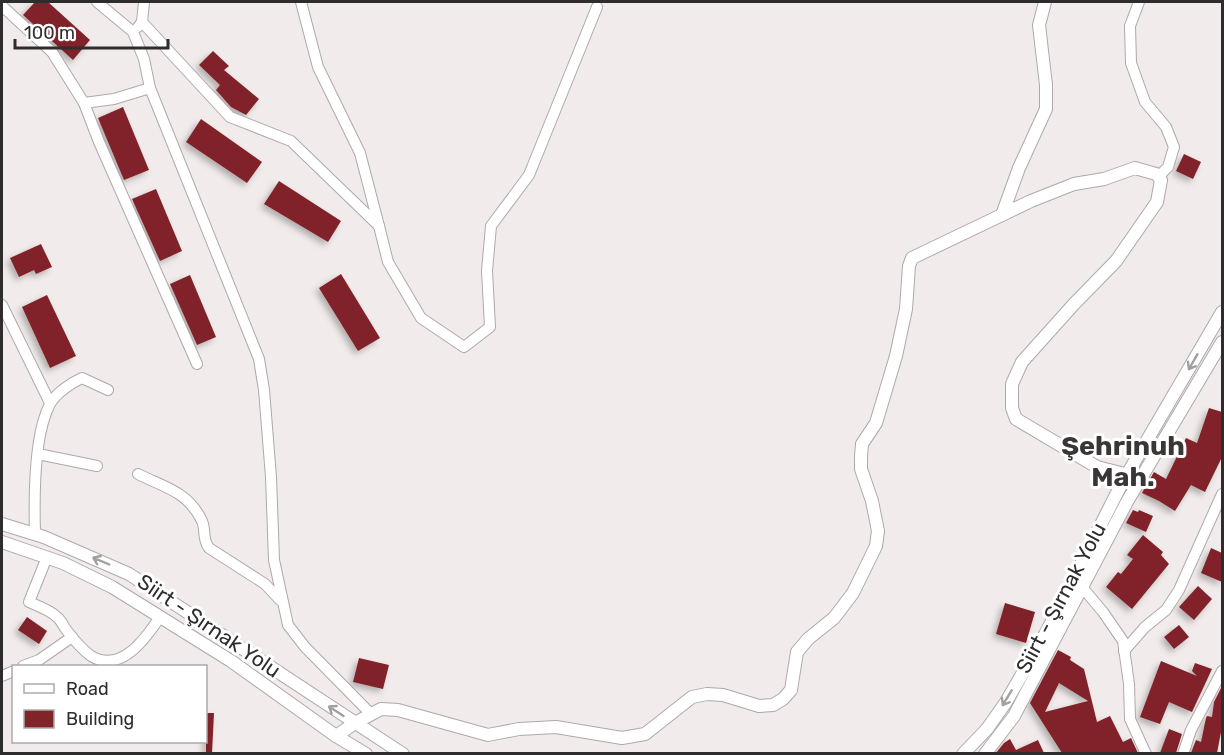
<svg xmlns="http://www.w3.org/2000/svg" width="1224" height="755" font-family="Rubik,sans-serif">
<defs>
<filter id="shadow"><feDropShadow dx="-3.5" dy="3.5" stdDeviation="3" flood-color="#0004"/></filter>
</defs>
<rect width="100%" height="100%" fill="#f1eceb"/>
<g fill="#812429" fill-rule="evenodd" filter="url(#shadow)">
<polygon points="35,2 48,2 90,40 73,60 23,15"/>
<polygon points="213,51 229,66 224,70 259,99 246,115 231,107 216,90 220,85 199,65"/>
<polygon points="123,107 149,170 124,180 98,118"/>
<polygon points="201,119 262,162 247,183 186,142"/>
<polygon points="1184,154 1201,162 1193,179 1176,171"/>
<polygon points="279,181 341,221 328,242 264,204"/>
<polygon points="156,189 182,251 160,261 132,199"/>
<polygon points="41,244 52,267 36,274 34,270 19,277 10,258"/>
<polygon points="341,274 380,338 358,351 319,288"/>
<polygon points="190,275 216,337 197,345 170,284"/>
<polygon points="47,295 76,356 50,368 22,307"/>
<polygon points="1209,408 1222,412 1222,457 1205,492 1191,485 1175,511 1159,501 1142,493 1154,472 1166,479 1186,438 1197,443"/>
<polygon points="1133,510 1138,512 1139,510 1153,516 1146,532 1126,523"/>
<polygon points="1143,535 1163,552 1161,555 1169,564 1132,609 1106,587 1118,572 1121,574 1133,559 1127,555"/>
<polygon points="1211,548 1222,553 1222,582 1201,573"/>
<polygon points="1198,586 1212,599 1194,620 1179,607"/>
<polygon points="1005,603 1035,612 1026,643 996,634"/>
<polygon points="27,617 47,631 39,644 18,630"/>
<polygon points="1179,625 1189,637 1174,649 1164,637"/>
<path d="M1058,650L1071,657L1070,660L1084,669L1097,722L1110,716L1123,742L1131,738L1138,753H1062L1030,703ZM1059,683L1088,701L1045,712Z"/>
<polygon points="359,658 389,665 383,689 353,682"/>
<polygon points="1161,661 1197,676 1192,671 1195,663 1212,669 1192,712 1169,702 1160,724 1140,717"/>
<polygon points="1222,686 1222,727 1217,753 1191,753 1196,740 1201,742 1206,718 1207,716 1212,717 1214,702"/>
<polygon points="206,713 214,713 212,753 206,753"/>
<polygon points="1169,729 1182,734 1176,753 1160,753"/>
<polygon points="1010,739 1016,750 1038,740 1044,753 996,753 1004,743"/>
</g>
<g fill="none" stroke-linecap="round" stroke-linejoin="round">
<g stroke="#aea9a8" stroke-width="12">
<g id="minor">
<polyline points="97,2 133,32 144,59 150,88 259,359 264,390 271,477 274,560 288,625 305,647 371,714"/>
<polyline points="301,2 318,67 360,153 379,226"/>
<polyline points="1139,2 1130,26 1131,63 1145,102 1166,127 1174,147 1168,167 1158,177"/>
<polyline points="2,6 52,52 84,103"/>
<polyline points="142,22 230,117 291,141 379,226 388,262 421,318 464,347 490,327 487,271 491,226 529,175 597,7"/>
<polyline points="138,27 142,22 144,2"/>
<polyline points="150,88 114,99 84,103 99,142 197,364"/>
<polyline points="2,305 50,403"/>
<polyline points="38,454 97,466"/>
<path d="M138,474C163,487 188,491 202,521C206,530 202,539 209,548L265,584L280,600"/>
<path d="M35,534C34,500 34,434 50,404C56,393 71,383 82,378L108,390"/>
<path d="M47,557L29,602C38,606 50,610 57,617C62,621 64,628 68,632C74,640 83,650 91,656C121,674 146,638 160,617"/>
<polyline points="1082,587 1103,612 1123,641 1129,684 1130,719 1146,754"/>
<polyline points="1124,651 1145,627 1166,610 1179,590 1222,494"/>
<polyline points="23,666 39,660 72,637"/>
<polyline points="2,676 14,671"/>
<polyline points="1183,754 1191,730 1222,671"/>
</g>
</g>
<g stroke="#aea9a8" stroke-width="14">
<g id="tertiary">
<polyline points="1002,215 1019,168 1046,109 1046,85 1039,25 1045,2"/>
<polyline points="2,524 44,537 129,574 403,754"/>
<polyline points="2,542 63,563 112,587 231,661 336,736 366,754"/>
<polyline points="336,736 355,723 381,709 398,710 488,735 519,729 556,727 622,738 645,734 692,697 707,694 723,695 759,706 773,705 783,699 791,690 797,652 808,639 834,618 853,593 876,546 878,531 872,501 861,469 861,456 862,444 876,423 896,356 906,309 909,266 912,258 1031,201 1074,184 1104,179 1135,168 1156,174 1161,180 1157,202 1116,261 1074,304 1022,362 1012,384 1012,408 1016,419 1097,467 1141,478"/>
<polyline points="963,754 987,729 1006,702 1047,631 1122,483 1222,312"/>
<polyline points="985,754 1014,716 1128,500 1222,342"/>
</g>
</g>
<use href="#minor" stroke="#fff" stroke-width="10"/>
<use href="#tertiary" stroke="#fff" stroke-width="12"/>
</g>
<defs><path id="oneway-shaft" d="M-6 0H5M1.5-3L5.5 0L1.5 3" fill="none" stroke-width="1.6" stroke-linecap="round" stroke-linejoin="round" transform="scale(1.5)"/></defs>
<g stroke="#a1a0a0">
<use href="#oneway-shaft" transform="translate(1193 362) rotate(120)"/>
<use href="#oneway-shaft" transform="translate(101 561) rotate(-157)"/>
<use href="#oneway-shaft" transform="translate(1007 698) rotate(121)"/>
<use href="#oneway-shaft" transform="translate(336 711) rotate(-147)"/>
</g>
<g text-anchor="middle" stroke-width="6" stroke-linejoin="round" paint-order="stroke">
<g font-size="21" fill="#2e2c2c" stroke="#fff">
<text transform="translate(1061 598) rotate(-62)" y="7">Siirt - Şırnak Yolu</text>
<text transform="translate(209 626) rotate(34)" y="7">Siirt - Şırnak Yolu</text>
</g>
<g font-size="27" font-weight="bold" fill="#3b3636" stroke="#fff">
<text x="1123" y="455">Şehrinuh<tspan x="1123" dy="31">Mah.</tspan></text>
</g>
</g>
<rect width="1224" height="755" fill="none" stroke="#2e2c2c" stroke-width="6"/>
<rect x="12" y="665" width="195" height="78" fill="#ffffff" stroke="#ababab" stroke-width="1.5"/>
<rect x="24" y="684" width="30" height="9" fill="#ffffff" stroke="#ababab" stroke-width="1.5"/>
<text x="66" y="695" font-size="18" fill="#2e2c2c">Road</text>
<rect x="24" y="710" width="30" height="18" fill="#812429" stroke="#ababab" stroke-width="1.5"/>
<text x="66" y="725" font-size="18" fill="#2e2c2c">Building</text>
<path d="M15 39v9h153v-9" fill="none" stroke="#2e2c2c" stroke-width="3"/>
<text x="24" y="39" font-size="18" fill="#2e2c2c" stroke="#ffffff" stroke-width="4.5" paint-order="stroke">100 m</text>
</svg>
